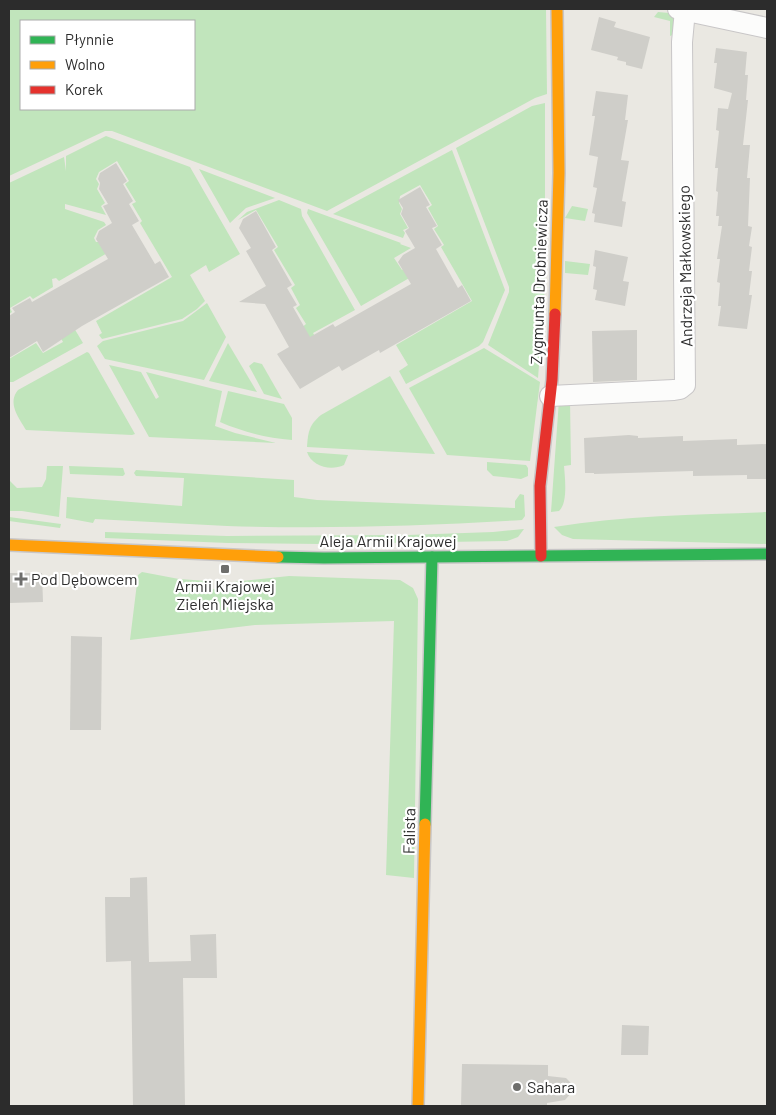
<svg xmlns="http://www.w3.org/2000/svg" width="776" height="1115" font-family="Barlow,sans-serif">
<rect width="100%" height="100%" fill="#eae8e2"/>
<g fill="#c1e5bc" fill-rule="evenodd">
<path d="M9,9H546L547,94L535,98L327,211L112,131H105L9,176ZM21,21H194V109H21Z"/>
<polygon points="658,12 669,13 674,16 675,34 670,36 670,21 654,17"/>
<polygon points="545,103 545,286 538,378 488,345 509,292 509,287 456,148 532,106"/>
<polygon points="106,136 190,167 240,254 209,272 206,265 190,275 205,301 197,309 182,319 102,339 99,335 102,333 96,321 172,277 140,223 142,221 132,204 136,202 125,184 129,181 117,161 99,172 96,179 99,184 97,189 105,203 101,206 106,215 65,204 65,209 104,222 106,225 98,230 94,238 96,242 104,242 109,252 59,281 56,278 52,279 53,287 33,299 30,296 10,308 12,312 9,314 9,183 64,157 66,171 66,156"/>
<polygon points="452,150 505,290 483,342 479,346 406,384 399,371 408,365 396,345 472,301 441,247 444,245 434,229 438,226 428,208 432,205 420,185 400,196 399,203 402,209 400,214 408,228 403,230 405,233 403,238 333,214"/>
<polygon points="199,169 275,198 246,208 230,223"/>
<polygon points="279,200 301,209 302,216 355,310 313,333 316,338 308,342 300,329 306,324 296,308 300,305 291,288 295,285 274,250 278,247 256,210 238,220 247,212"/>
<polygon points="572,206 588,209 585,221 565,218"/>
<polygon points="308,209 401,243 400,244 411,248 394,258 402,270 415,262 411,277 361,306 307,213"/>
<polygon points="565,261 590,264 588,275 565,273"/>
<polygon points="207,303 226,337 204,380 105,359 97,346 103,341 183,321"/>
<polygon points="74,328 83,343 13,382 9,382 9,359 36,343 43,353 63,342 60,336"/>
<polygon points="228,343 257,392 209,381"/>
<polygon points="484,348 540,382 530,461 447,455 409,388"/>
<path d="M87,352L89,353L135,434L132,435L26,430C19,418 7,403 18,390Z"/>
<polygon points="254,362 262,364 282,399 264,394 249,366"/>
<polygon points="109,365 141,372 156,399 159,397 146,372 222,391 215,426 235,433 276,443 149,437"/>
<path d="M390,376L435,454L307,447C308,432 309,425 321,415Z"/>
<path d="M228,391L284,404L292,418V440C267,438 243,432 220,422Z"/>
<path d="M559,400H570L571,465L564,466C565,478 568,503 559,511L551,512Z"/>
<path d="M307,452L348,455L344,465C331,471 312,467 307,452Z"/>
<polygon points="487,462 526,465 528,468 528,476 521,479 493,476 487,470"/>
<polygon points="47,466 63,466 59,517 22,511 9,511 9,475 10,481 17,488 42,487 46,479"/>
<polygon points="69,466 123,468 125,474 123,476 70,474"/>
<path d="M136,470L294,480V497L317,500L515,508V501L520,494L524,495L525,516L522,520C424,526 325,529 227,526C183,524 139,521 95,519L93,523L66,518L67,497L182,506L184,478L136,476L134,473Z"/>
<path d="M767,512V544L573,539L562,535L554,527C624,515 697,515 767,512Z"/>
<polygon points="9,517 61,524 60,528 9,521"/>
<polygon points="524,529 518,537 507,541 321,544 228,543 105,538 105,532 227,536 408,535 493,532"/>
<polygon points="142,572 179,579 207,581 210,589 226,590 233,582 289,576 400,580 413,588 418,599 414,878 386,875 394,621 255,625 130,640 138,575"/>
</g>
<g fill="#cfcec9">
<polygon points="599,17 616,22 614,27 650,37 642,69 626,65 626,62 617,60 618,57 591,50"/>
<polygon points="716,48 747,52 745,75 748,75 746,100 748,100 743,145 750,145 747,178 750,178 748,226 752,227 749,246 752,247 749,271 752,271 749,295 752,295 747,329 718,326 721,306 718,306 720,283 717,282 720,259 717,259 722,226 718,226 719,216 716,216 718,192 716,191 718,168 715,168 719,131 716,130 718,108 728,109 732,93 714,88 717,63 714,63"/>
<polygon points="596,91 628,95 625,120 628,120 621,160 629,161 622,201 626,202 622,227 594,222 595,214 592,213 597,188 593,187 598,157 589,155 595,116 592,116"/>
<polygon points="116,163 127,181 123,184 133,201 129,204 139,221 132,225 155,264 160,261 169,277 82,326 43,352 37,341 9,358 9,316 15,312 12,308 30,298 32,302 108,259 96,239 99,231 112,223 103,206 108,204 99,189 100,183 98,179 100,173"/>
<polygon points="420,187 430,205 426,207 437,226 432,228 442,245 436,249 458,288 462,285 471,301 380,353 379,350 342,371 339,366 300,389 277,354 289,347 265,304 239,302 266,286 246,251 251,248 239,228 243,219 256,211 276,247 272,250 292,285 287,288 297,305 293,307 310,337 333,324 335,327 411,284 398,262 403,255 415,248 405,231 409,228 401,214 403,208 398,200"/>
<polygon points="595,250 628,257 623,281 629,282 625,306 595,300 597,290 593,289 596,267 593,266"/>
<polygon points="637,330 637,380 593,382 592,331"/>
<polygon points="629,435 638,436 638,438 683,436 683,441 737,439 737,445 767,444 767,479 747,479 747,475 693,476 693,471 594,474 594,473 585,473 584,438"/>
<polygon points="9,573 42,573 43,602 9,603"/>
<polygon points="71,636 102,637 101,730 70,730"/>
<polygon points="147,877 149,962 191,961 190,935 216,934 217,978 183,978 185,1106 133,1106 131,961 106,962 105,897 130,897 130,878"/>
<polygon points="622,1025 649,1026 648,1055 621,1055"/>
<polygon points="462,1064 548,1065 548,1076 566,1078 572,1084 572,1092 565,1100 547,1103 547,1106 461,1106"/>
</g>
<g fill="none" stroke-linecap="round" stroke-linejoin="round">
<g stroke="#c8c6c7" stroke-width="22">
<g id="street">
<polyline points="678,9 767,28"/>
<polyline points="550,396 674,390 680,389 685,385 682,42 685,10"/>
</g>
</g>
<g stroke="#c8c6c7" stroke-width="14">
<g id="fast">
<polyline points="278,557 324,558 767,554"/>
<polyline points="425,824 432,557"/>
</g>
</g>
<g stroke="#c8c6c7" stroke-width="14">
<g id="slow">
<polyline points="555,314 559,173 557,9"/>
<polyline points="9,545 278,557"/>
<polyline points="418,1106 425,824"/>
</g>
</g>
<g stroke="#c8c6c7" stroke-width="14">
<polyline id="jam" points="541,556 540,486 552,380 555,314"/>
</g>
<use href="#street" stroke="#fcfcfb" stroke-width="20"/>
<use href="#fast" stroke="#30b455" stroke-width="11"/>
<use href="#slow" stroke="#ff9f0a" stroke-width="11"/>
<use href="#jam" stroke="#e5322d" stroke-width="11"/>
</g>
<g fill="#6e6e6c" stroke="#fff" stroke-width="2">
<rect x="220" y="564" width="10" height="10" rx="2.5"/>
<path d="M18.5 571.5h5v5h5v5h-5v5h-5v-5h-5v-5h5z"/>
<circle cx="517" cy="1087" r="5"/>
</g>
<g text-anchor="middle" stroke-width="4.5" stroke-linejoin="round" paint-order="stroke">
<g font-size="16" fill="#2c2c2c" stroke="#fff">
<text transform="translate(685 266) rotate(-91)" y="6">Andrzeja Małkowskiego</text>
<text transform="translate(539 282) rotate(-88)" y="6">Zygmunta Drobniewicza</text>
<text x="388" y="547">Aleja Armii Krajowej</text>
<text transform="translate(409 831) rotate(-89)" y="6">Falista</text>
</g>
<g font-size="16" fill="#2c2c2c" stroke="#fff" text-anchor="start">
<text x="31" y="585">Pod Dębowcem</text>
<text x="225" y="592" text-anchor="middle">Armii Krajowej<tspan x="225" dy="18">Zieleń Miejska</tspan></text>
<text x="527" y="1093">Sahara</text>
</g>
</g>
<rect width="776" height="1115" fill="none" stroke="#2c2c2c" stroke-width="20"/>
<rect x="20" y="20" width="175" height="90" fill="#ffffff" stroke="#ababab"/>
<rect x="30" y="36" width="25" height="8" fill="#30b455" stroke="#ababab"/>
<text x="65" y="45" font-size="15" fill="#2c2c2c">Płynnie</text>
<rect x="30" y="61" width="25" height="8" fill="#ff9f0a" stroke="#ababab"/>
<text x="65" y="70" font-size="15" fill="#2c2c2c">Wolno</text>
<rect x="30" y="86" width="25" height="8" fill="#e5322d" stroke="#ababab"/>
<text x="65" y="95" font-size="15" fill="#2c2c2c">Korek</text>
</svg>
